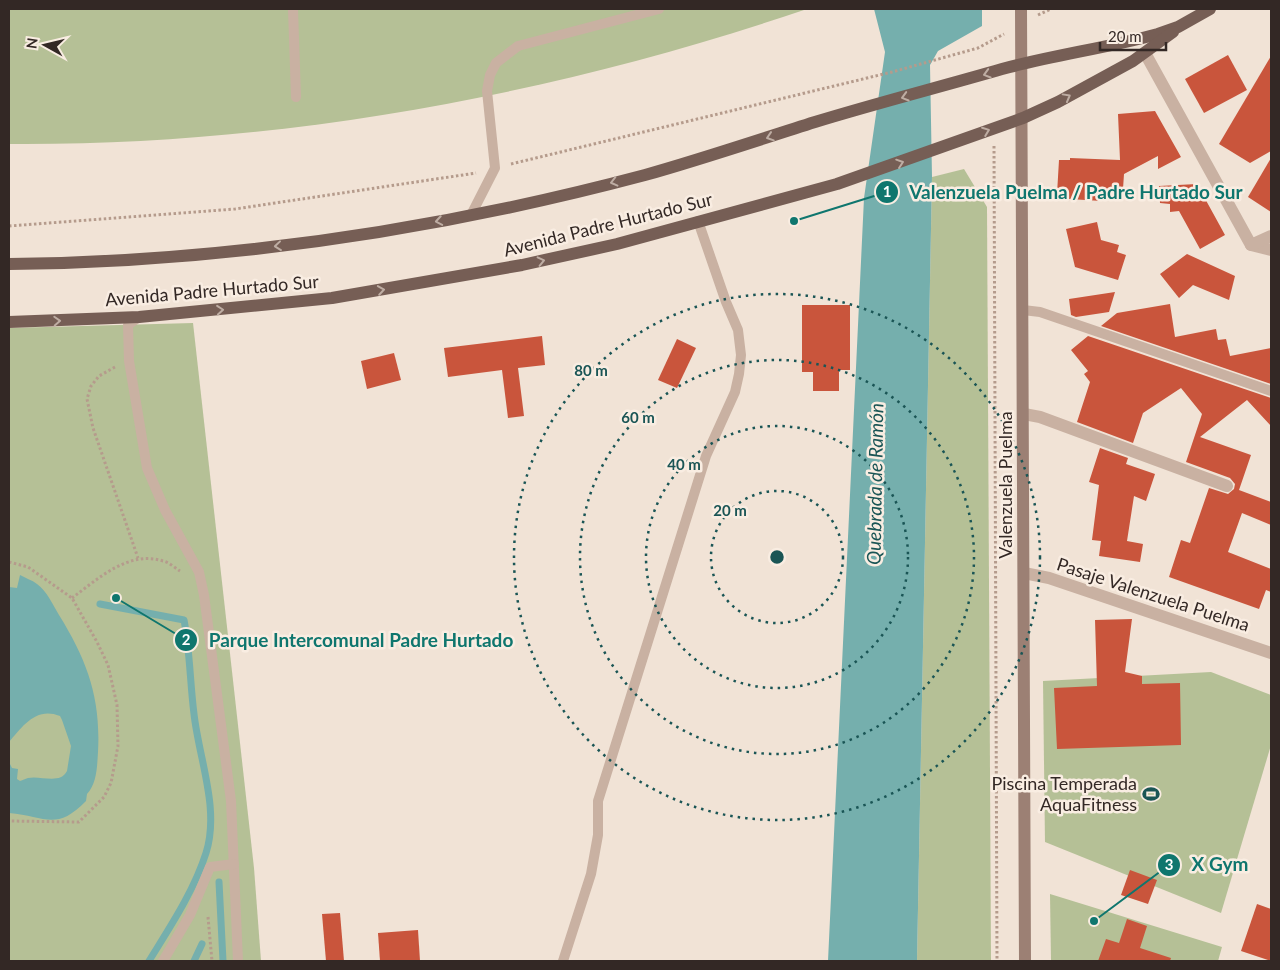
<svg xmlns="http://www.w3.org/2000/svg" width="1280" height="970" font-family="Lato,sans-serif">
<rect width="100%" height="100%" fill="#f1e3d6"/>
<g fill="#b5c096">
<path d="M9,9H807C550,96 281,146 9,144Z"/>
<polygon points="964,169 987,207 991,961 917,961 932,177"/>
<polygon points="193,323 254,868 261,961 9,961 9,328"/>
<polygon points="1211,672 1271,695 1271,745 1221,913 1045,842 1043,681"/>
<polygon points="1050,894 1222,947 1218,961 1051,961"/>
</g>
<g fill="#75afad">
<polygon points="874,9 982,9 982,26 938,51 930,65 932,177 917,961 828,961 864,198 885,52"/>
<path d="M20,575C25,578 32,580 37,584C47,591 53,605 59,615C87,660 101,698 98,752C97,767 97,783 87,794L86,801C56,832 45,816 9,813V762L12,768L18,769L17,779L20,781C23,780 25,779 28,778C40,775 60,785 67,771L71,746L62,720L60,716C36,706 22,727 9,742V587L17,588Z"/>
</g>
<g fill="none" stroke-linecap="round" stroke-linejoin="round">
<g stroke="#75afad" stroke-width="7">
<path d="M100,604L184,620C190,651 190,683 194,714C199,759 220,809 206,853C194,891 170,927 149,961"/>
<polyline points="219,882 223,961"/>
<polyline points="194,961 202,944"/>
</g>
</g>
<g fill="#c9553c">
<polygon points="1228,55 1247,90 1204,113 1185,79"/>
<polygon points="1271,56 1271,151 1250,163 1219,144"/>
<polygon points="1155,111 1181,157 1158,169 1158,156 1124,174 1123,189 1102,201 1069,199 1068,194 1057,194 1059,160 1070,160 1070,158 1120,160 1118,114"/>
<polygon points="1271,158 1271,212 1248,197"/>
<polygon points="1197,184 1225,235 1200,249 1179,211 1170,212 1170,204 1160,203 1159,186"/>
<polygon points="1097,222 1101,240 1119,245 1117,252 1126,255 1118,280 1075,267 1066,229"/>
<polygon points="1187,254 1235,276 1229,300 1193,285 1179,298 1160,274"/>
<polygon points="1115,292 1109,312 1076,317 1071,315 1069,299"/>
<polygon points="1170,304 1175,337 1216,329 1218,340 1226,339 1230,356 1271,348 1271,384 1101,326 1117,313"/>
<polygon points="802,305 850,305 850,370 839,370 839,391 813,391 813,372 802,372"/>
<polygon points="542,336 545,365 518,368 524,416 508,418 502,370 448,377 444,348"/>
<polygon points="1088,336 1271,398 1271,426 1247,400 1200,437 1251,455 1239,490 1271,502 1271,525 1242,513 1228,552 1271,569 1271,592 1266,590 1259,609 1169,577 1181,540 1190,543 1209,488 1228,494 1234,489 1235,484 1230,478 1186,462 1202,414 1181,388 1143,413 1133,443 1077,422 1090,382 1084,374 1088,371 1071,350"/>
<polygon points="677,339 696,348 677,388 658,380"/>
<polygon points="394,353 401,380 367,389 361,361"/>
<polygon points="1100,448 1128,458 1126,464 1155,474 1146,501 1134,496 1127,541 1143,544 1140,562 1099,556 1101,541 1092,540 1099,485 1089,482"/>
<polygon points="1132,619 1125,672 1142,676 1142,684 1180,683 1181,745 1057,749 1054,688 1097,686 1095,620"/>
<polygon points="1130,870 1157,880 1148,904 1121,895"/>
<polygon points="1257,904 1271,909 1271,961 1241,951"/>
<polygon points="340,913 344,961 326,961 322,914"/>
<polygon points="1127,919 1147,926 1140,948 1171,958 1170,961 1098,961 1106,939 1119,943"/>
<polygon points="418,930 420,961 380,961 378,933"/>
</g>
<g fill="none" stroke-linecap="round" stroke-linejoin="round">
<g stroke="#b59b8c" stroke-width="3" stroke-dasharray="2.5 2.5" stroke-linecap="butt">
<polyline points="1038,15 1051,9"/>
<polyline points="994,146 997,961"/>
<polyline points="511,164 892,72 978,48 1004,34"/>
<polyline points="9,226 235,209 476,173"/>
<polyline points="115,367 99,376 91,386 87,399 93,428 138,558"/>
<polyline points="9,562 28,567 72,598 97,642 108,665 117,705 118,746 111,783 104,797 79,822 9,821"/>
<path d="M72,598C98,579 128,550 163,561C169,562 175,568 180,571"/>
<polyline points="208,917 212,961"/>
</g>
<g stroke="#c9b1a2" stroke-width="10">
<polyline points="293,9 296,97"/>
<polyline points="471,215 495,168 487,91 490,75 496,63 518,46 659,9"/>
<polyline points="1023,310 1040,312 1271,391"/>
<polyline points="139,317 128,325 129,361 147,468 165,510 199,572 204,595 231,801 238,961"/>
<polyline points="163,961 190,915 210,867 234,864"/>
<polyline points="563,961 591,874 598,835 598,801 706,456 735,392 739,374 741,355 738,330 726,302 698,221"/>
</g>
<g stroke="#c9b1a2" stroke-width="12">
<polyline points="1145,53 1251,245 1271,250"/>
<polyline points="1251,245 1271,236"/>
<polyline points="1024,414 1040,417 1227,486"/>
<polyline points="1024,573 1049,578 1271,653"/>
</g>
<polyline stroke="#9c8074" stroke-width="12" points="1021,9 1025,961"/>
<g stroke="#765e55" stroke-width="12">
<path d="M9,264C223,262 438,230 645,175C702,159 758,140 815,122C877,103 940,87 1002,69C1054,55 1107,48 1158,34L1178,27L1210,9"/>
<polyline points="9,322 139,317 332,298 522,265 617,244 837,184 1023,118 1058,102 1133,61 1173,32"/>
</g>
</g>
<defs><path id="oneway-chevron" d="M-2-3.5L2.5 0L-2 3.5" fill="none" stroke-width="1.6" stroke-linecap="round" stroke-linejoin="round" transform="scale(1.25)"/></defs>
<g stroke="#beada3">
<use href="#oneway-chevron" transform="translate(987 74) rotate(164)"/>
<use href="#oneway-chevron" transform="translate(905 97) rotate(164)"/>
<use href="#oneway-chevron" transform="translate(1067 97) rotate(-29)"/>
<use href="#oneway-chevron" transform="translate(986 131) rotate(-21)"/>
<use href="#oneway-chevron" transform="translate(770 137) rotate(162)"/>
<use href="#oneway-chevron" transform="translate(900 163) rotate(-19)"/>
<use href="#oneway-chevron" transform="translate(614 182) rotate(166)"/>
<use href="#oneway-chevron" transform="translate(439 221) rotate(170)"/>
<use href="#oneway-chevron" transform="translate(278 246) rotate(174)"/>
<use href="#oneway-chevron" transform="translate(541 261) rotate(-13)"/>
<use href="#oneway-chevron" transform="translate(381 290) rotate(-9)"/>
<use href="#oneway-chevron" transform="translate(220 310) rotate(-5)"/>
<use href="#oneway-chevron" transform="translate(57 321) rotate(-3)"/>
</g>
<g fill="none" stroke="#1a5555" stroke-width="2.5" stroke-dasharray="2.5 5">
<circle cx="777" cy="557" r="66"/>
<circle cx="777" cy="557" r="131"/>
<circle cx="777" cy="557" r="197"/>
<circle cx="777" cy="557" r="263"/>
</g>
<defs>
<g id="stadium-bare" transform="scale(1.35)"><path d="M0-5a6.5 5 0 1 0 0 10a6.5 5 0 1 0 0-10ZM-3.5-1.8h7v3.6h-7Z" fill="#1a5555" stroke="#f9ede2" stroke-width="2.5" paint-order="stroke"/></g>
</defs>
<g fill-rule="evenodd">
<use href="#stadium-bare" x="1151" y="794"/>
</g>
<g text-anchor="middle" stroke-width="5" stroke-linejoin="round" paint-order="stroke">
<g font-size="18" fill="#332825" stroke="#f9ede2">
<text transform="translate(608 225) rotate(-14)" y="6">Avenida Padre Hurtado Sur</text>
<text transform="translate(212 291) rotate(-5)" y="6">Avenida Padre Hurtado Sur</text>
<text transform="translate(1006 485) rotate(-90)" y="6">Valenzuela Puelma</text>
<text transform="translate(1153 595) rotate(18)" y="6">Pasaje Valenzuela Puelma</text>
</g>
<g font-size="18" fill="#332825" stroke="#f9ede2" text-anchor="end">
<text x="1137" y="790">Piscina Temperada<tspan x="1137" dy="21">AquaFitness</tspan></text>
</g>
<g font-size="19" font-style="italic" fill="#1a5555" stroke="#f9ede2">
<text transform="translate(875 484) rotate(-89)" y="7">Quebrada de Ramón</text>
</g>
</g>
<circle cx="777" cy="557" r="8" fill="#1a5555" stroke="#f9ede2" stroke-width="2.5"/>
<g font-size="15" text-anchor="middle" font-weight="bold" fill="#1a5555" stroke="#f9ede2" stroke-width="5" stroke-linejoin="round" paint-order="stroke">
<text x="591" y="376">80 m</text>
<text x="638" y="423">60 m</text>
<text x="684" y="470">40 m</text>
<text x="730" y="516">20 m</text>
</g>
<path fill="none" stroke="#0f766e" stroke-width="2" d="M794 221L887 192M116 598L186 640M1094 921L1169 865"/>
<g fill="#0f766e" stroke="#f9ede2" stroke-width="2">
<circle cx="794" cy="221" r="5"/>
<circle cx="116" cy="598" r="5"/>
<circle cx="1094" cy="921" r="5"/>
<circle cx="887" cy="192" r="12"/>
<circle cx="186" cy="640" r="12"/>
<circle cx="1169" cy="865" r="12"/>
</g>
<g font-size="15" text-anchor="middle" font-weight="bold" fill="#fff">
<text x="887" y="197">1</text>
<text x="186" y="645">2</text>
<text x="1169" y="870">3</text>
</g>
<g font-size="19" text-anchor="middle" font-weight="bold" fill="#0f766e" stroke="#f9ede2" stroke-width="5" stroke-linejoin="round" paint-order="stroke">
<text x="1076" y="199">Valenzuela Puelma / Padre Hurtado Sur</text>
<text x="361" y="647">Parque Intercomunal Padre Hurtado</text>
<text x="1220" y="871">X Gym</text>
</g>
<rect width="1280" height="970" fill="none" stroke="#332825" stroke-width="20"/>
<g transform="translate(45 45) rotate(278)" stroke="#f9ede2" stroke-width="4" paint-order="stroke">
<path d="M0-4L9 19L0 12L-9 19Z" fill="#332825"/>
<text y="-8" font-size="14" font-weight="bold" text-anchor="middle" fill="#332825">N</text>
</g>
<path d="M1100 42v8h66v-8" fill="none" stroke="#332825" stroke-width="2.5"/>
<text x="1108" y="42" font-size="15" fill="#332825" stroke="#f9ede2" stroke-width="4" paint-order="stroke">20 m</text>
</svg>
